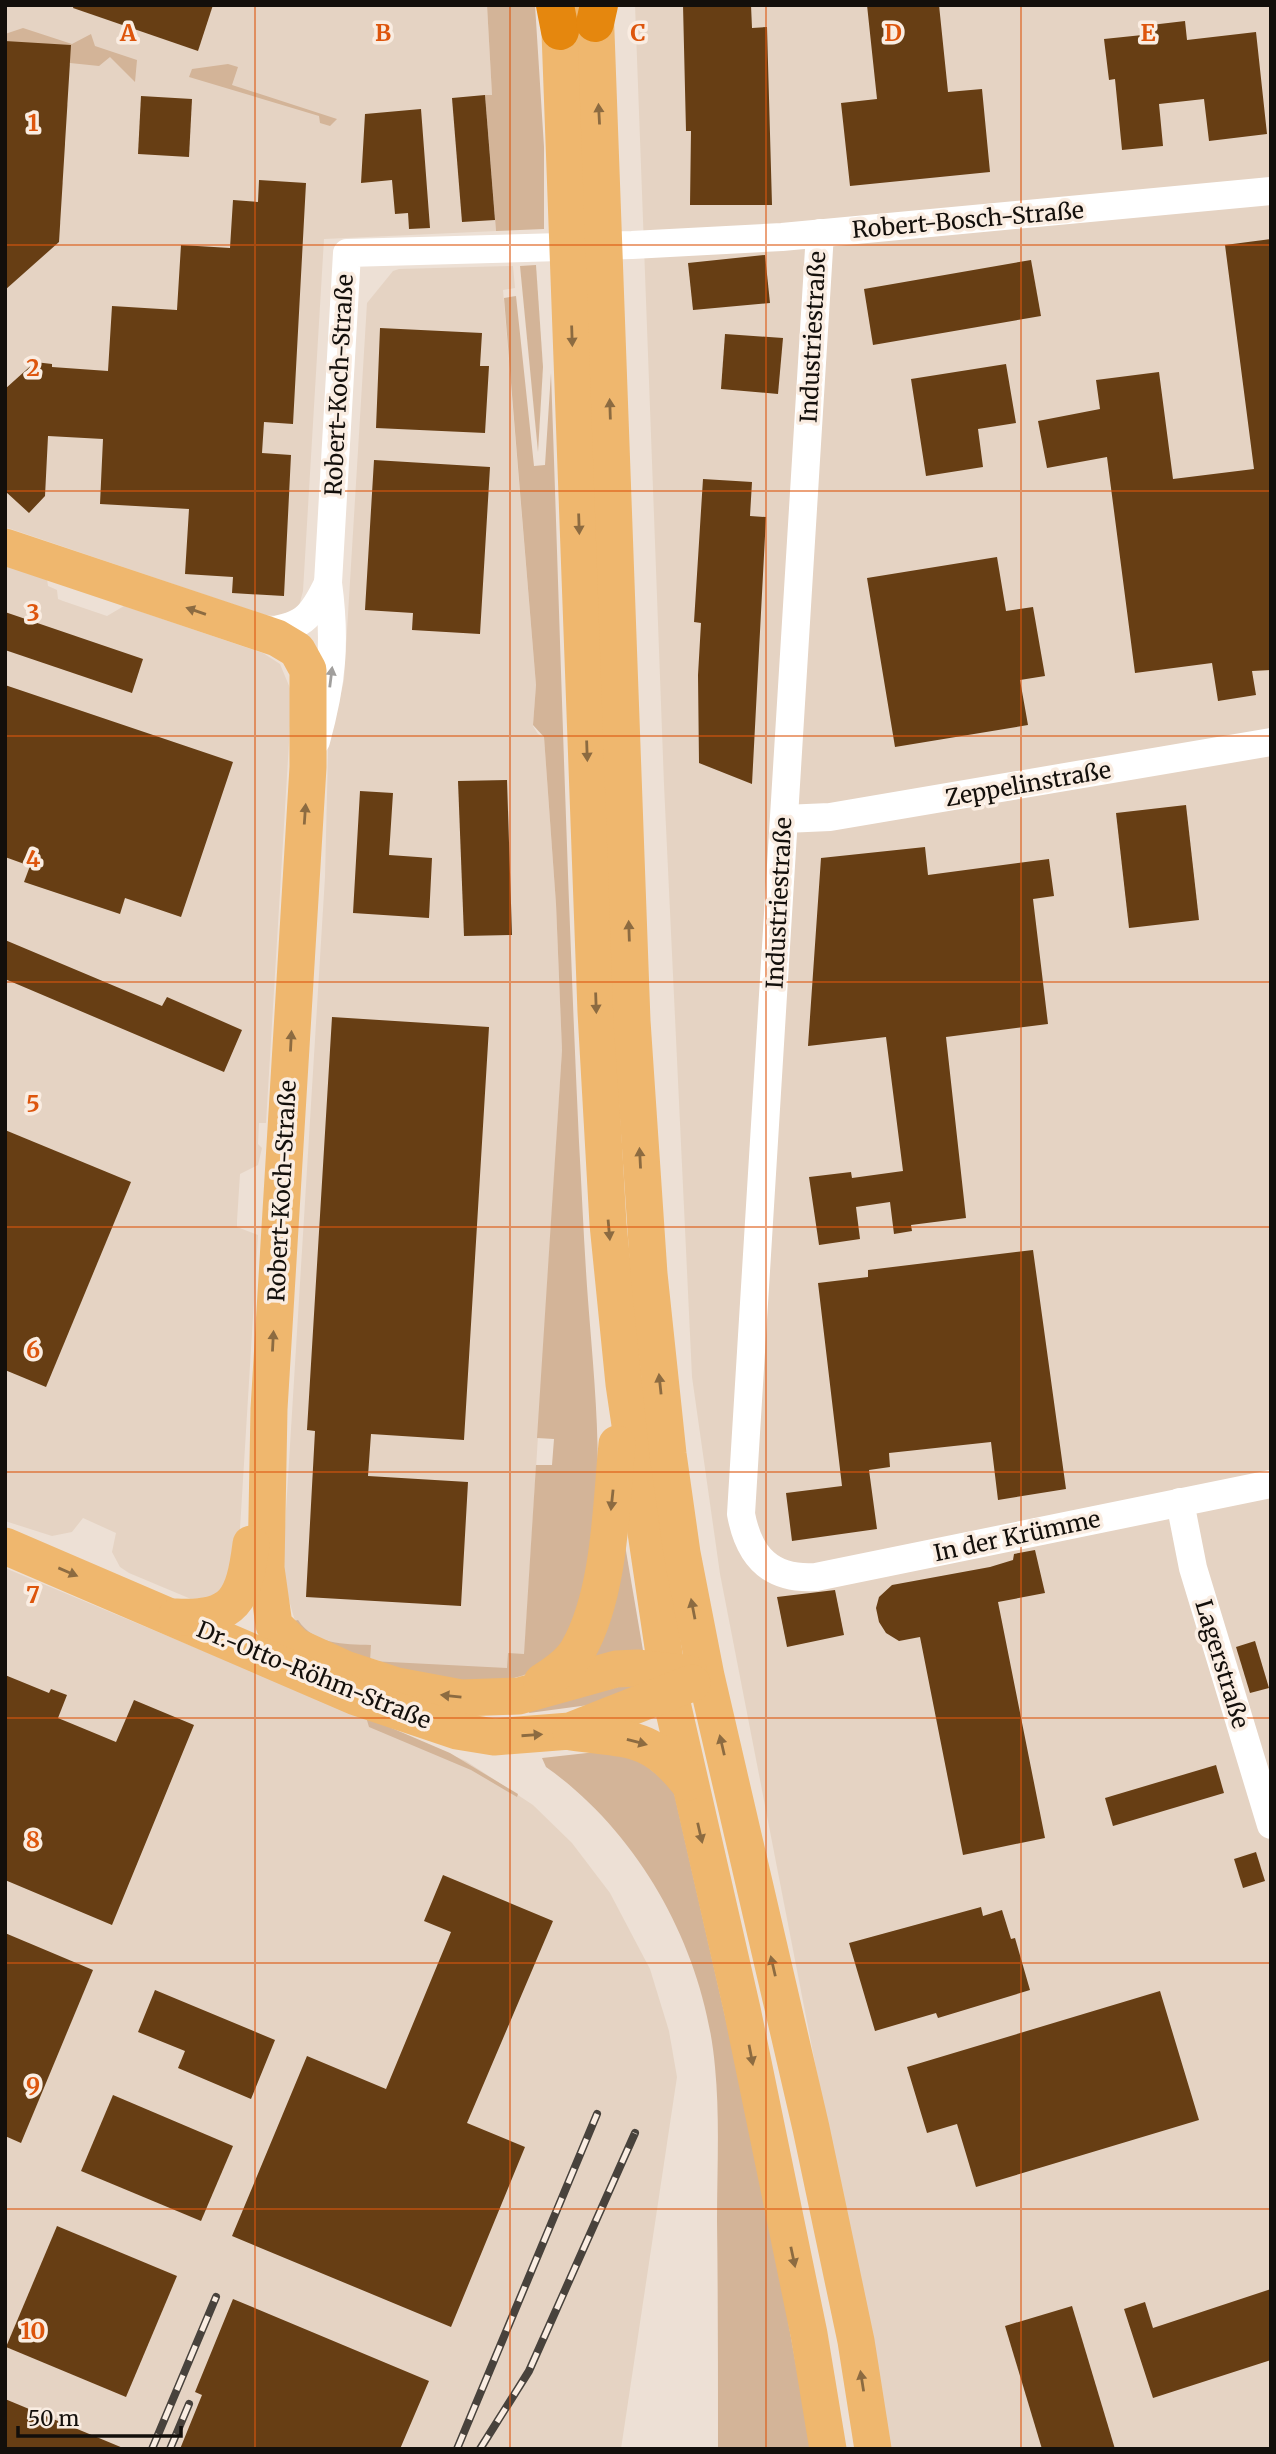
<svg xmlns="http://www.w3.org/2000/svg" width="1276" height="2454" font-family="Merriweather,serif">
<rect width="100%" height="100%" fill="#ede0d5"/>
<g fill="#e5d3c3">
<polygon points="5,5 487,5 492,95 485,96 496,231 324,239 303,591 299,606 282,616 265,615 5,527"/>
<polygon points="635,5 1271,5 1271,2449 890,2449 720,1574 692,1377 664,785"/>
<polygon points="513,266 515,288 503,290 536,685 533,726 538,734 544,737 556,904 562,1050 523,1677 439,1680 314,1640 295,1621 286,1590 283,1559 325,877 329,712 338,707 344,680 367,303 393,271 399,269"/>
<polygon points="5,565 47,579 48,586 57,590 58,599 63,601 107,616 124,606 263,653 280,664 292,693 266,1123 259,1123 258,1144 262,1148 258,1165 240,1174 237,1221 237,1227 258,1235 239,1545 221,1596 191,1599 129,1573 120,1567 112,1552 116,1533 83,1518 72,1532 52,1536 5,1521"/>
<polygon points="5,1568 466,1761 533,1805 572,1843 610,1893 650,1969 669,2031 677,2077 621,2449 5,2449"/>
</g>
<g fill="#d3b498">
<polygon points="487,5 535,5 544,147 544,229 496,231 485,95 492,95"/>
<polygon points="23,28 72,44 91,34 95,46 137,60 135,82 110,57 99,66 70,63 5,41 5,34"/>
<polygon points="228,64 238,67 232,85 337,119 330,126 320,123 319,116 189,77 192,69"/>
<polygon points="536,265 543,367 538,452 520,266"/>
<path d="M516,296L534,466L545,465L551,373C560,629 567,886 579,1142C582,1194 584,1247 588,1300C595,1391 605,1478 590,1568C586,1589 585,1611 576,1630C549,1684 489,1686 437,1680C395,1675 320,1657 294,1621L298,1620C315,1645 343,1644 371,1645L370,1661L507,1668L508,1653L524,1654L536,1465H552L554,1439L537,1438L562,1050L556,904L544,737L533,725L536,685L504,298Z"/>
<polygon points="620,1516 645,1662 568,1672"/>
<polygon points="645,1680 611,1702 529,1713 530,1710"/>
<polygon points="366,1717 450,1753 513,1791 518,1794 517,1797 471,1770 369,1727"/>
<path d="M596,1752L633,1755L673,1788L764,2187L811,2449H718C718,2373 718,2297 717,2221C717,2170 720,2118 715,2067C705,1952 641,1834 546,1767L542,1758Z"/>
</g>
<g fill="#673e14">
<polygon points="74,5 213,5 198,51 73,8"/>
<polygon points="683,5 751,5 752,28 767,27 772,205 690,205 691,131 686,131"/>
<polygon points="867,5 939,5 948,92 982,89 990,172 850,186 841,103 877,99"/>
<polygon points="1185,21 1187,40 1256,32 1267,134 1209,141 1204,99 1159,104 1163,146 1122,150 1115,79 1109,80 1104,39 1152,34 1151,25"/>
<polygon points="5,41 71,45 59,242 5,290"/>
<polygon points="485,95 495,220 462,222 452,98"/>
<polygon points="141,96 192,99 189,157 138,154"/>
<polygon points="421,109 430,228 409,229 408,213 395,214 392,180 361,183 365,114"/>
<polygon points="259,180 306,183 293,424 264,422 262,453 291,455 284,596 232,593 233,577 185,574 189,509 100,504 103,439 48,436 45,496 29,513 5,491 5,389 35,362 52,364 52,367 108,371 112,306 177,310 181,245 230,248 233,200 258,202"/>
<polygon points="1271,239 1271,670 1252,671 1256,695 1218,701 1212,663 1135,673 1107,457 1047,468 1038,421 1100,409 1096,380 1159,372 1173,479 1254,469 1225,245"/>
<polygon points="765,255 770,303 693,310 688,263"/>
<polygon points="1031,260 1041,316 873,345 864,289"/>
<polygon points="380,328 482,333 480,366 489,366 485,433 376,428"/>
<polygon points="725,334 783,338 778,394 721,389"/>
<polygon points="1006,364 1016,423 978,429 983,467 926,476 911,379"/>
<polygon points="374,460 490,467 480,634 412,630 413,613 365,610"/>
<polygon points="703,479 752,482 750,516 766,517 752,784 699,763 698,675 701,623 694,622"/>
<polygon points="997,557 1006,611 1033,607 1045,676 1020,680 1028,725 895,747 867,578"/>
<polygon points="5,612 143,659 132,693 5,650"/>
<polygon points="5,685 233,762 181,917 125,898 120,914 24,882 30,866 5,857"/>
<polygon points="507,780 512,935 464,936 458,781"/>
<polygon points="360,791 393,793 389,855 432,858 429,918 353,913"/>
<polygon points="1186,805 1199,920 1129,928 1116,813"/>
<polygon points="925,847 928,875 1049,859 1054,896 1033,899 1048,1024 946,1037 966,1218 911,1225 912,1231 894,1234 890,1202 856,1207 860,1239 819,1245 809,1177 851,1172 852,1178 903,1171 886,1037 808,1046 821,858"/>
<polygon points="5,940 162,1006 167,997 242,1030 224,1072 5,979"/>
<polygon points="332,1017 489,1027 464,1440 371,1434 368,1476 468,1482 461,1606 306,1597 315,1431 307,1430"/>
<polygon points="5,1130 131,1182 46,1387 5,1370"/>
<polygon points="1033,1250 1066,1489 998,1500 991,1442 889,1453 890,1467 869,1470 877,1529 792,1541 786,1493 842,1486 818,1283 868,1277 868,1270"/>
<polygon points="1035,1550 1045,1593 998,1602 1045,1838 963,1855 920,1637 899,1641 886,1633 879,1622 876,1608 879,1597 892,1585 990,1567 1013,1560 1014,1554"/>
<polygon points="835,1590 844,1635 787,1647 777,1597"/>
<polygon points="1255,1641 1269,1688 1250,1693 1236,1647"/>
<polygon points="5,1675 49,1693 51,1689 67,1695 58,1718 116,1742 134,1700 194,1725 112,1925 5,1880"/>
<polygon points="1216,1765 1224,1793 1113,1826 1105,1798"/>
<polygon points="1256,1852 1265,1881 1243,1888 1234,1859"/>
<polygon points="443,1875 553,1921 467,2123 525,2147 451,2327 232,2236 307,2056 386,2089 451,1932 424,1921"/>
<polygon points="981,1907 983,1916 1002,1910 1011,1939 1015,1938 1030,1990 938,2018 936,2013 875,2031 849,1943"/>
<polygon points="5,1933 93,1970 21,2143 5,2136"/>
<polygon points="155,1990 275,2040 251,2099 178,2068 185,2051 138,2032"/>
<polygon points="1160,1991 1199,2120 976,2187 957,2124 927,2133 907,2067"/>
<polygon points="113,2095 233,2146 201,2221 81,2171"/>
<polygon points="57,2226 177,2276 126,2397 6,2347"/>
<polygon points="1271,2289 1271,2360 1153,2398 1124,2309 1145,2302 1153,2328"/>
<polygon points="233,2299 429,2381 400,2449 180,2449 202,2395 195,2392"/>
<polygon points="1072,2306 1115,2449 1042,2449 1005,2326"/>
<polygon points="5,2399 123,2448 122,2449 5,2449"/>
</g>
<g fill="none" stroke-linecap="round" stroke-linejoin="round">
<g stroke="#fff" stroke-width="28">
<path d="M820,233L741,1514C749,1557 771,1580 816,1577L1271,1484"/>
<path d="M261,633C302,626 310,621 328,583"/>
<path d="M316,741C332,683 336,642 328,583L347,253L632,245L782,237L1271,191"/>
<polyline points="784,819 830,817 1271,742"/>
<polyline points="1180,1502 1193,1568 1271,1825"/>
</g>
<g stroke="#efb76e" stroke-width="37">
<polyline points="559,5 596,1012 608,1224 624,1384 670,1694 742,2009 809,2334 828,2449"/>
<polyline points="595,5 632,1021 649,1274 668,1454 682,1553 706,1676 811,2128 856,2341 873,2449"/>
<polyline points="5,547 277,638 297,650 308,670 308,767 269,1409 266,1568 274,1625 295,1646 345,1669 397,1686 461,1698 519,1696 616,1669 637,1668 689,1674"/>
<polyline points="5,1546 356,1697 457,1731 494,1737 570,1731 692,1683"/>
<path d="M176,1617C235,1620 244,1599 251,1544"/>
<path d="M542,1682C555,1674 570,1664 578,1650C610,1594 611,1507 617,1444"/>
<path d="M571,1732C627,1740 650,1734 688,1782"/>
</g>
<g stroke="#e5870e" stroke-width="38">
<polyline points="555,5 560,31"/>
<polyline points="595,23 599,5"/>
</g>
<g stroke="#48423c" stroke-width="8">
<g id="rail">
<polyline points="152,2449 216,2297"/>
<polyline points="170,2449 189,2404"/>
<polyline points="457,2449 597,2114"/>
<polyline points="480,2449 529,2371 635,2133"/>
</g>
</g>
<use href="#rail" stroke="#faede2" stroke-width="5" stroke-dasharray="16" stroke-linecap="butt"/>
</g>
<defs><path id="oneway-solid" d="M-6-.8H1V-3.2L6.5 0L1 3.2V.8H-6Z" transform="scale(1.75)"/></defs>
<g fill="#8c6b41">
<use href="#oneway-solid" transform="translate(599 114) rotate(-93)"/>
<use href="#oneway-solid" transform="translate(572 336) rotate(88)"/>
<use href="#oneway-solid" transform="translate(610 409) rotate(-92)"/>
<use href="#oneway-solid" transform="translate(579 524) rotate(88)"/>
<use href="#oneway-solid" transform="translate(196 611) rotate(-161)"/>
<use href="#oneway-solid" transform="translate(587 751) rotate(88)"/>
<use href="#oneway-solid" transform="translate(305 814) rotate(-86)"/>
<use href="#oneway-solid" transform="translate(629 931) rotate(-92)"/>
<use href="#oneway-solid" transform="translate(596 1003) rotate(88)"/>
<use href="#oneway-solid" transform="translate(291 1041) rotate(-87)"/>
<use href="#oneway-solid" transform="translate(640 1158) rotate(-93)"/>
<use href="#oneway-solid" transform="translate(609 1230) rotate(85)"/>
<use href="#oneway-solid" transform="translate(273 1341) rotate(-87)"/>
<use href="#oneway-solid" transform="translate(660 1384) rotate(-96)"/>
<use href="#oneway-solid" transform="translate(612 1500) rotate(96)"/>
<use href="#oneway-solid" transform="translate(68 1572) rotate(23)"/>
<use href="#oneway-solid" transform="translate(693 1609) rotate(-101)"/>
<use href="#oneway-solid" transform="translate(451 1696) rotate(-174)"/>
<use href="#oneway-solid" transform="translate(532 1735) rotate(-4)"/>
<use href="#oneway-solid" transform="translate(637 1742) rotate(15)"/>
<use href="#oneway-solid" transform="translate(722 1745) rotate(-103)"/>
<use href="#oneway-solid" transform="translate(700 1833) rotate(77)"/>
<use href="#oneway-solid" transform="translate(773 1966) rotate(-103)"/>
<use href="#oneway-solid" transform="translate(751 2055) rotate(79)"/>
<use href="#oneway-solid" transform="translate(793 2257) rotate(78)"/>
<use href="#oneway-solid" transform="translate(862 2381) rotate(-99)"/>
</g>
<use fill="#a19f9d" href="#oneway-solid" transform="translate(331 677) rotate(-83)"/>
<path fill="none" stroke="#dd550c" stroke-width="2" stroke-opacity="0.55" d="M255,5V2449M510,5V2449M766,5V2449M1021,5V2449M5,245H1271M5,491H1271M5,736H1271M5,982H1271M5,1227H1271M5,1472H1271M5,1718H1271M5,1963H1271M5,2209H1271"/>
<g text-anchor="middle" stroke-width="7" stroke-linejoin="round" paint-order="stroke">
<g font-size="23" fill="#130f0b" stroke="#faede2">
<text transform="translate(968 220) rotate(-5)" y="8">Robert-Bosch-Straße</text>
<text transform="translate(813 337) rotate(-87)" y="8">Industriestraße</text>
<text transform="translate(339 385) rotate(-87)" y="8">Robert-Koch-Straße</text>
<text transform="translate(1028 784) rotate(-10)" y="8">Zeppelinstraße</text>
<text transform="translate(779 903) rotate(-87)" y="8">Industriestraße</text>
<text transform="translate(282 1191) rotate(-87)" y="8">Robert-Koch-Straße</text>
<text transform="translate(1017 1536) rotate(-12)" y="8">In der Krümme</text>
<text transform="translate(1222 1664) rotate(73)" y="8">Lagerstraße</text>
<text transform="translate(314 1675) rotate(22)" y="8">Dr.-Otto-Röhm-Straße</text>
</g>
</g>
<g font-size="23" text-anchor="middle" font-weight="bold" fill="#dd550c" stroke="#faede2" stroke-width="7" stroke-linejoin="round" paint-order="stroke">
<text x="128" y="41">A</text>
<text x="383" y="41">B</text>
<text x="638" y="41">C</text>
<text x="893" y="41">D</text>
<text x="1148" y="41">E</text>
<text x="33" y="131">1</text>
<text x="33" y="376">2</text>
<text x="33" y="621">3</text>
<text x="33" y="867">4</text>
<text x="33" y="1112">5</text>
<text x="33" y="1358">6</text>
<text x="33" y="1603">7</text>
<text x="33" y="1848">8</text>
<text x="33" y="2094">9</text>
<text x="33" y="2339">10</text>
</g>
<rect width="1276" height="2454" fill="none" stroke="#130f0b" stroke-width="14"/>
<path d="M18 2426v10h163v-10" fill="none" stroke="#130f0b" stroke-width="3.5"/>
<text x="28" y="2426" font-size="21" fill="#130f0b" stroke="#faede2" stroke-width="5" paint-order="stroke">50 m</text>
</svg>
